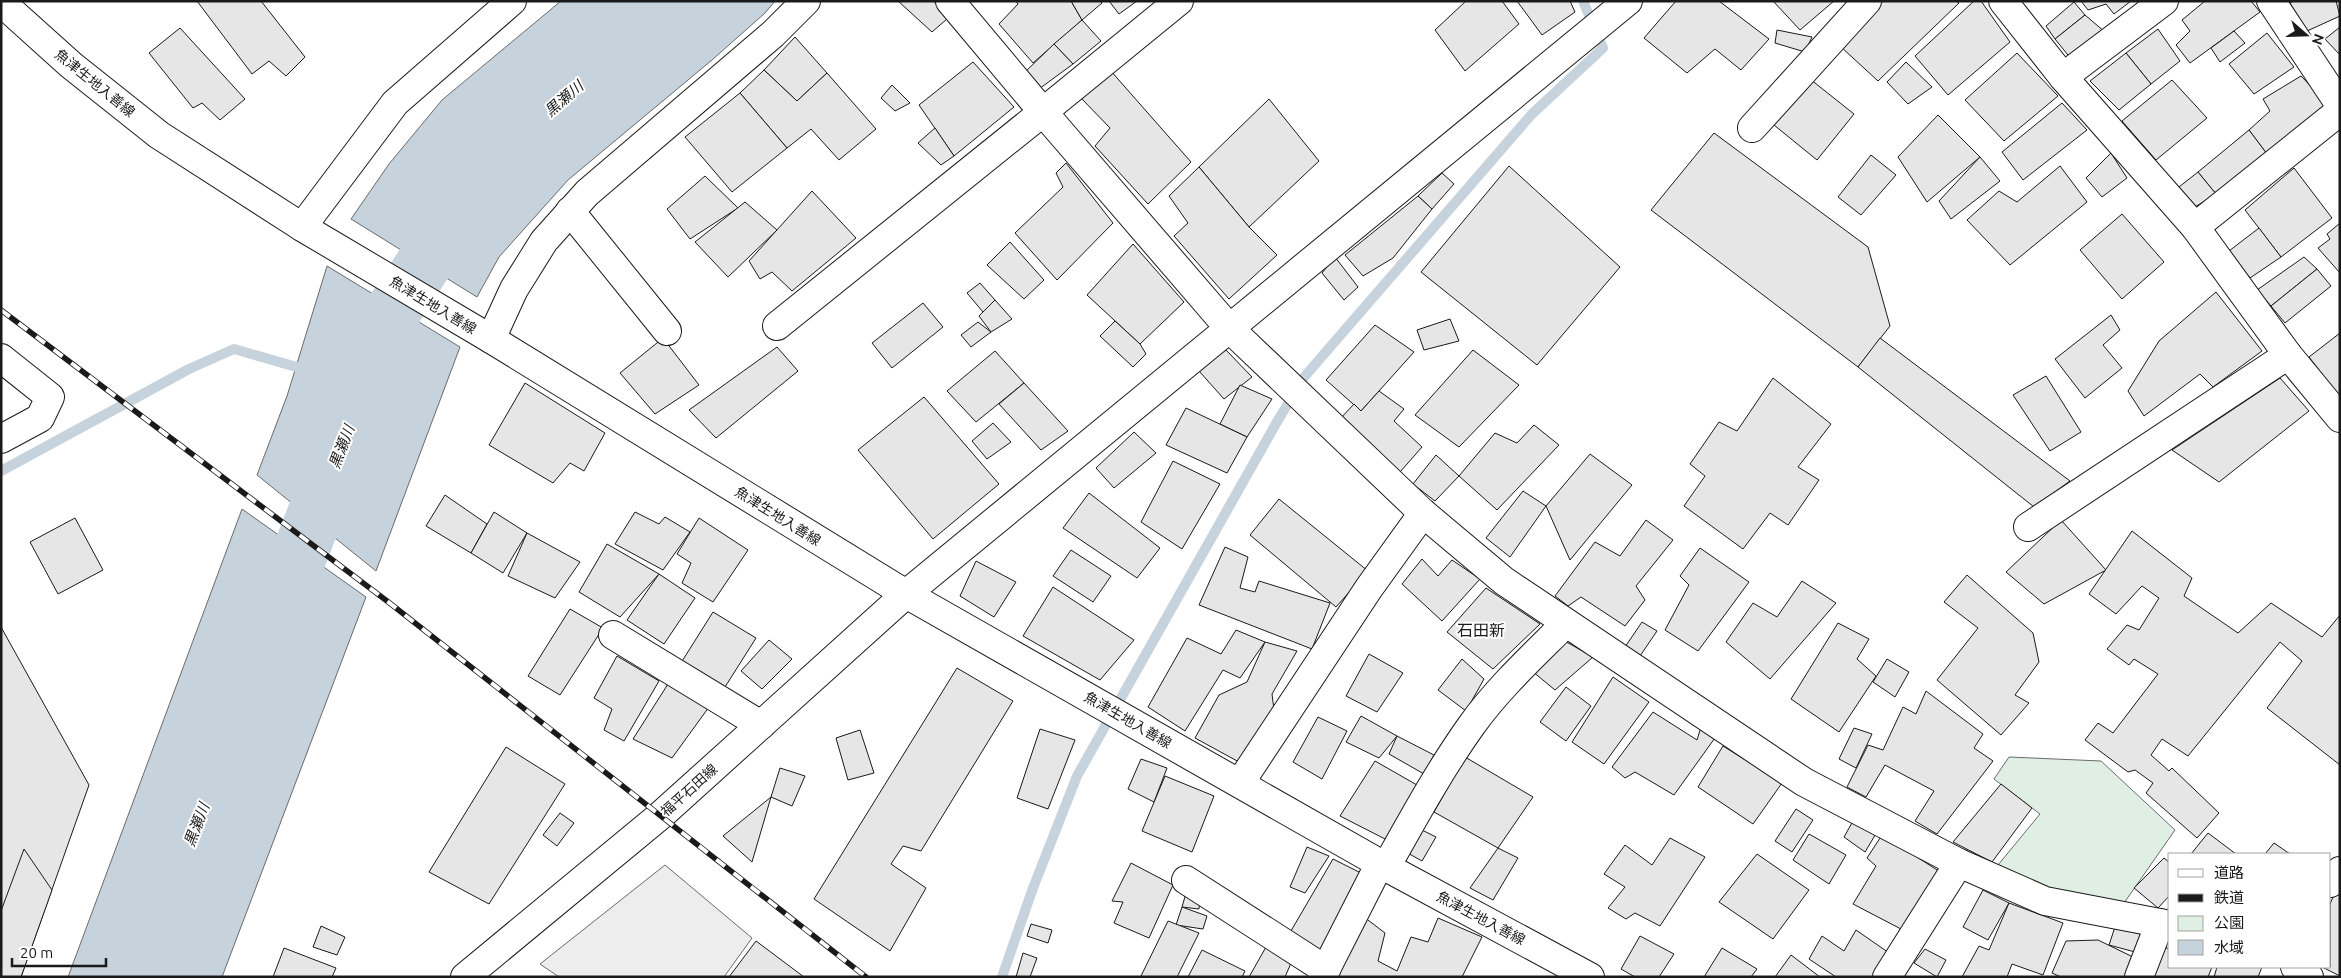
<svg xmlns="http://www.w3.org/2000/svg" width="2341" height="978" font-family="Ubuntu,'Noto Sans JP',sans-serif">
<rect width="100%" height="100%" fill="#fff"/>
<polygon fill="#e0efe3" stroke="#6a6a6a" points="2009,757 2101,761 2175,830 2124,903 2037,887 1998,865 2040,814 1994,779"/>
<polygon fill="#ededed" stroke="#6a6a6a" points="665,865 752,938 724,977 559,977 540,964"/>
<g fill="#c6d2dc" stroke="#6a6a6a">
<polygon points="561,1 775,1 765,13 712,60 568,180 499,257 477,297 351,219 389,164 442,100"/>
<polygon points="327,266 460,347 376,571 257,475 287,396"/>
<polygon points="242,509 366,597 222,977 68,977"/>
</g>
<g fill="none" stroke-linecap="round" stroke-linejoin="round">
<g stroke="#c6d2dc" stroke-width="10">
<polyline points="1,471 189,369 234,349 307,370"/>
<polyline points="1002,977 1033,888 1077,776 1278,420 1305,376 1532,114 1603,48 1583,1"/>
</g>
<polyline stroke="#c6d2dc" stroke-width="56" points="273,623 395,308 466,199"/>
</g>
<g fill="#e6e6e6" stroke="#1a1a1a">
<polygon points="197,1 261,1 305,57 286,76 269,61 252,74"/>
<polygon points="898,1 934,1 947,19 932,32"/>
<polygon points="1016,1 1071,1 1082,20 1033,63 999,24 1018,4"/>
<polygon points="1071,1 1100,1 1102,3 1082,20"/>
<polygon points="1109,1 1137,1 1119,14"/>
<polygon points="1466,1 1502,1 1519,24 1465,71 1435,30"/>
<polygon points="1517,1 1570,1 1575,12 1542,35"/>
<polygon points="1676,1 1719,1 1769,39 1741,70 1715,49 1687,73 1644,38"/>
<polygon points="1773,1 1834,1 1800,30"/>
<polygon points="1883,1 1956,1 1959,3 1878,81 1840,46"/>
<polygon points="1974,1 1981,1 2010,42 1948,95 1915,56"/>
<polygon points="2081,1 2131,1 2114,14 2106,4 2088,10"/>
<polygon points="2205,1 2251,1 2260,12 2190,63 2176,45 2190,31 2182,20"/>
<polygon points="2294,1 2336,1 2340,16 2307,31 2290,3"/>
<polygon points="2074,2 2085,15 2055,39 2046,26"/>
<polygon points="2085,15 2105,32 2072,60 2055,39"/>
<polygon points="1082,20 1101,41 1073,64 1054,44"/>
<polygon points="2340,27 2340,55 2325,39"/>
<polygon points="180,28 245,99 220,120 202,103 193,108 149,53"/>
<polygon points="2158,29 2180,61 2151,84 2126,53"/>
<polygon points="1777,30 1812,37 1805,52 1775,43"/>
<polygon points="2234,31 2245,43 2220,62 2211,48"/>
<polygon points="2267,33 2294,67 2254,94 2229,64"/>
<polygon points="795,37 827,73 797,101 764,70"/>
<polygon points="1054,44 1073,64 1039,89 1024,73"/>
<polygon points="2017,53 2058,96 2004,141 1965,100"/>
<polygon points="2126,53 2151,84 2119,110 2090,81"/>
<polygon points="973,62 1014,107 954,156 919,105"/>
<polygon points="1906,62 1932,87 1908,104 1887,82"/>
<polygon points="764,70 797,101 827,73 876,129 839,160 811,129 787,148 740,93"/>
<polygon points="1110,70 1191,162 1148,204 1095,146 1110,128 1081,98"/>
<polygon points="2301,76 2327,103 2267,154 2249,130 2270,111 2263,99"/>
<polygon points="1810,79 1854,114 1817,160 1774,125"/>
<polygon points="2172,80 2207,118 2156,160 2122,121"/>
<polygon points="892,85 910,103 895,111 881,98"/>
<polygon points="740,93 787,148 732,192 685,137"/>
<polygon points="1269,99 1319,161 1249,227 1199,167"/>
<polygon points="2062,103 2087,130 2023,180 2002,152"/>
<polygon points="1938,115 1980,157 1927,202 1898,157"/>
<polygon points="935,128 954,156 941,165 918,143"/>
<polygon points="2249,130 2267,154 2216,194 2198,172"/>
<polygon points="1714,133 1868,247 1890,326 1858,367 1651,210"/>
<polygon points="2111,153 2127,178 2102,197 2086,178"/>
<polygon points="1871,155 1896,175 1861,215 1838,197"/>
<polygon points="1980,157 2000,181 1951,219 1939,201"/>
<polygon points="1066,163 1113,223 1057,280 1015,233 1063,187 1056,173"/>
<polygon points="1509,166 1620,267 1537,365 1421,272"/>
<polygon points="2060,166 2087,202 2010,265 1967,220 1999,191 2017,202"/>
<polygon points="1199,167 1249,227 1277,255 1229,299 1174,236 1188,223 1169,196"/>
<polygon points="2294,168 2332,218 2281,257 2245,210"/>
<polygon points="2198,172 2216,194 2195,207 2179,187"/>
<polygon points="1442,173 1454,184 1432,209 1418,196"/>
<polygon points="705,176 738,208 690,239 667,209"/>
<polygon points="812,191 856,238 792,291 772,272 760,279 749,261"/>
<polygon points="1418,196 1432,209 1393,258 1363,276 1345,255"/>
<polygon points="745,202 777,230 728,277 695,242"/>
<polygon points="2122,214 2164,262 2122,299 2080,250"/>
<polygon points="2340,223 2340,273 2318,248 2330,239 2327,234"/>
<polygon points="2259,228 2281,257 2250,278 2229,251"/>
<polygon points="1010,242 1044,280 1024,299 987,265"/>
<polygon points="1133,244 1184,302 1140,344 1087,295"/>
<polygon points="1335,257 1358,287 1344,300 1322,273"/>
<polygon points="2304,257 2317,269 2271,306 2257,290"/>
<polygon points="2317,269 2331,286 2285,323 2271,306"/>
<polygon points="980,283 995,300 983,312 967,293"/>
<polygon points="2216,292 2262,351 2213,387 2200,374 2144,416 2128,391 2159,341"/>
<polygon points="995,300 1012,319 991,332 979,316"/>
<polygon points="923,303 943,327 892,368 872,343"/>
<polygon points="2111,315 2120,330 2103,345 2122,368 2085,398 2055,359"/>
<polygon points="1450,319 1459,341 1424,350 1417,330"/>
<polygon points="1115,321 1140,344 1146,354 1133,367 1100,336"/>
<polygon points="978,322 991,332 971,347 961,335"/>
<polygon points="1375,325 1414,352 1361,411 1326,380"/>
<polygon points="2340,333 2340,397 2309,357"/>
<polygon points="663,338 699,385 655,414 620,373"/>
<polygon points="1880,338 2070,481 2034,507 1858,367"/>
<polygon points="777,347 798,371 716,438 689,410"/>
<polygon points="1225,349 1252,377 1224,399 1199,371"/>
<polygon points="1473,350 1519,385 1459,447 1415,415"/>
<polygon points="995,351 1024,383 976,422 947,391"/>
<polygon points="2046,376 2081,432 2050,451 2013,395"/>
<polygon points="1773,378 1831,424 1798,467 1819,480 1788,525 1770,513 1743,549 1684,506 1705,476 1690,464 1719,422 1737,431"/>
<polygon points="2280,378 2309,411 2219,482 2172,450"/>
<polygon points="525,383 605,433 584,471 570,463 553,483 489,445"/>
<polygon points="1024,383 1068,431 1041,450 999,404"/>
<polygon points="1240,385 1272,399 1247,437 1220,424"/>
<polygon points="1379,391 1404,409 1394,421 1422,447 1400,472 1339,420 1354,404 1361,411"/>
<polygon points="924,397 999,484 933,539 858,450"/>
<polygon points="1186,408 1247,437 1227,473 1166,445"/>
<polygon points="993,423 1011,442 987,459 972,441"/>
<polygon points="1534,425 1559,445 1497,510 1459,476 1495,433 1517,443"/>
<polygon points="1134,432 1156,453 1114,488 1096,468"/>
<polygon points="1590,454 1632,485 1570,560 1546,506"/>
<polygon points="1436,455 1459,476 1435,501 1413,484"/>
<polygon points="1173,461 1220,484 1182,549 1141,522"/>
<polygon points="1523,491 1546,506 1510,557 1486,538"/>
<polygon points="1089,493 1160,548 1137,578 1063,528"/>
<polygon points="445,495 487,524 471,553 426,526"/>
<polygon points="1279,499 1368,571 1336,607 1250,535"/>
<polygon points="494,512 527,533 503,573 471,553"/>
<polygon points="635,512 659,524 665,517 690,532 663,570 615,544"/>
<polygon points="75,518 103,570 58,594 30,542"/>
<polygon points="699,518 748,550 713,602 682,583 691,563 677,554"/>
<polygon points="1646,520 1673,540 1636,586 1645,600 1625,626 1581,597 1568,606 1555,596 1595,542 1620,556"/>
<polygon points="2061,520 2106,570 2044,604 2006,572"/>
<polygon points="2132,531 2192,578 2184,596 2238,633 2271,603 2322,637 2340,615 2340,765 2267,708 2302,661 2280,642 2188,756 2162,739 2151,755 2169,771 2172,768 2219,813 2197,838 2146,793 2153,783 2135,770 2128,772 2085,740 2098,723 2113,733 2158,674 2134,659 2129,665 2107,649 2127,625 2139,630 2159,598 2142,586 2116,614 2089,594"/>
<polygon points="527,533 580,562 555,598 508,576"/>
<polygon points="607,544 659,574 620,617 579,592"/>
<polygon points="1225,547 1248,557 1240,588 1255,592 1259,581 1330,603 1312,649 1199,605"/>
<polygon points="1700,548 1749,582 1698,651 1665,630 1689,585 1680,576"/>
<polygon points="1071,550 1111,576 1093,602 1053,576"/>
<polygon points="1422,559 1438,576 1452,560 1480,579 1442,621 1402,584"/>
<polygon points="976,561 1016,582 994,617 960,596"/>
<polygon points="659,574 695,598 664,644 627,620"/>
<polygon points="1967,575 2033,633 2039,662 2015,695 2029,703 2001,735 1937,680 1978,628 1944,602"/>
<polygon points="1802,581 1836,603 1770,679 1726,642 1753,603 1777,617"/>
<polygon points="1053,587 1134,640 1100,680 1023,636"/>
<polygon points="1486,588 1540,624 1493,669 1447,632"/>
<polygon points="570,609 603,628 560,695 528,676"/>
<polygon points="713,612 756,638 725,687 679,666"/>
<polygon points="1642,622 1657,631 1640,656 1625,647"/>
<polygon points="1838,623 1869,639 1857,659 1876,676 1839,732 1791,699"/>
<polygon points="1,627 89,785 21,977 1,977"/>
<polygon points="1236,630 1265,642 1240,678 1223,670 1185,731 1148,707 1187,638 1221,654"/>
<polygon points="769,640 792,659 762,689 741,671"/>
<polygon points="1563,640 1593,657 1555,690 1532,671"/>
<polygon points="1265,642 1297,651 1272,694 1274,710 1239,762 1195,738 1219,695 1247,682"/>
<polygon points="1369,654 1403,673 1377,712 1346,696"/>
<polygon points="617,656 659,681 624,741 604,730 612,709 594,698"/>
<polygon points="1462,659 1484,679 1466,711 1438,690"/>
<polygon points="1887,659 1909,672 1895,697 1873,682"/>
<polygon points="957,668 1013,701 921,851 903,846 891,864 926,888 890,951 814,899"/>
<polygon points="1613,677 1649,702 1604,764 1572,742"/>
<polygon points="668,684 709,707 672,758 633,739"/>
<polygon points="1566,687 1591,706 1566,741 1540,722"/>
<polygon points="1926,691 1983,734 1974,748 1993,761 1937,834 1915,821 1934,791 1885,765 1866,797 1847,787 1868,745 1883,750 1903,707 1916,714"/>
<polygon points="1653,712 1697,740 1701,727 1717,735 1674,795 1635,772 1625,778 1612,767"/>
<polygon points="1361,716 1397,736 1379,758 1346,742"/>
<polygon points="1318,717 1347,731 1322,779 1293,762"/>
<polygon points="1854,728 1872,734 1856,768 1839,759"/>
<polygon points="1040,729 1075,740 1048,809 1017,798"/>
<polygon points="860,730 874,773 848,780 836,738"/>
<polygon points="1397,736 1434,755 1424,774 1389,754"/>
<polygon points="1723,746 1782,783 1753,824 1698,787"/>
<polygon points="506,747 565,784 489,904 429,872"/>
<polygon points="1465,757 1533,797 1498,848 1434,812"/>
<polygon points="1141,759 1167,768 1154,802 1128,789"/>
<polygon points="1375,761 1417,785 1387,840 1340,816"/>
<polygon points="780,768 805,776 792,806 771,797"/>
<polygon points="1165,776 1214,796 1192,852 1142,831"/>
<polygon points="2001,784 2032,808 1992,862 1953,842"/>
<polygon points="771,797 752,862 723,836"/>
<polygon points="1796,809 1813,820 1792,852 1775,841"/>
<polygon points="560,813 574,823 557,846 543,835"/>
<polygon points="1853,821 1877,832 1865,852 1844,837"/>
<polygon points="1418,828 1436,837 1422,861 1404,851"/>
<polygon points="2208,833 2236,854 2191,854"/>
<polygon points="1809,834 1846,855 1829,884 1793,860"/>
<polygon points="1882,835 1942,873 1901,929 1853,904 1876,866 1867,858"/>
<polygon points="1670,838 1705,857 1660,926 1635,913 1626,919 1608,908 1625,887 1604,874 1625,845 1652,865"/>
<polygon points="2274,843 2290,854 2265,854"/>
<polygon points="1307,847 1329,856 1305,893 1290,887"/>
<polygon points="1498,848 1518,858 1493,900 1470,888"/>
<polygon points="24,849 52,890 21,977 1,977 1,911"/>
<polygon points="1757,854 1809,890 1773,939 1719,902"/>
<polygon points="2164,858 2170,863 2170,895 2158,908 2134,888"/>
<polygon points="1333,859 1367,876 1319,952 1288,936"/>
<polygon points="1131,863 1173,885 1149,938 1114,923 1123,902 1112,901"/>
<polygon points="1983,890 2009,903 1988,940 1963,927"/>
<polygon points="2336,890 2340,894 2340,976 2322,967 2330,967 2330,904"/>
<polygon points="1186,893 1200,898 1199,909 1182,907"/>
<polygon points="2009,903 2063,923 2043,975 2012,964 2007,977 1962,977 1979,946 1989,950"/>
<polygon points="1182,907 1207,916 1203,929 1176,925"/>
<polygon points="1364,917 1385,933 1378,961 1397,971 1411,937 1428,942 1438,918 1482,937 1462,977 1339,977 1338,976"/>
<polygon points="1168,921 1199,933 1177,977 1143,977 1141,976"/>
<polygon points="1031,924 1052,930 1048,943 1027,936"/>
<polygon points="321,926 345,937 337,955 313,947"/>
<polygon points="2115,927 2144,935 2135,952 2109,945"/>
<polygon points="1856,930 1892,955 1877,977 1836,977 1809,959 1822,936 1844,951"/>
<polygon points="1640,936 1674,954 1659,977 1635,977 1621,969"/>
<polygon points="2098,940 2133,957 2125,977 2061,977 2052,973 2066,941"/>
<polygon points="756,941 804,977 729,977"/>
<polygon points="1266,947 1291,963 1285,977 1249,977"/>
<polygon points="2163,947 2170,949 2170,967 2212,967 2208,977 2151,977"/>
<polygon points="284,948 336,968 332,977 273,977"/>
<polygon points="1722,948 1757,969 1751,977 1704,977"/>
<polygon points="1925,949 1946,960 1937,977 1914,963"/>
<polygon points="1202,950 1245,971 1242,977 1188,977"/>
<polygon points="1023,953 1037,958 1030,977 1016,977"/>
<polygon points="1791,955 1820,977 1775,977"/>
<polygon points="2217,967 2262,967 2258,977 2214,977"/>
</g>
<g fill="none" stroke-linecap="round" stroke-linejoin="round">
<g stroke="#1a1a1a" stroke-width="30">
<g id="minor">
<polyline points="950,1 1043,112 1179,1"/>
<polyline points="2003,1 2063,77 2195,227 2288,355 2340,418"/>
<polyline points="2271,1 2340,105"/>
<polyline points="2063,77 2164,1"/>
<polyline points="1752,128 1867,1"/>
<polyline points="570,211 667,331"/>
<polyline points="302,227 395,103 512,1"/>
<polyline points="2195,227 2340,111"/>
<polyline points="777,326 1043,112 1229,328 1423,513 1504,581 1804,782 1959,863 2045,901 2170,925"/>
<polyline points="491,339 514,289 544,241 587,193 773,34 806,1"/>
<polyline points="1,358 50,397 40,418 1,439"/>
<polyline points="2028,527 2288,355"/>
<polyline points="906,594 1628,1"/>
<polyline points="613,635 761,725"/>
<polyline points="1240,783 1369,588 1423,513"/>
<path d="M1386,867C1413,819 1439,771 1471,726C1498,688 1533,656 1566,623"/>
<polyline points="1186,880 1326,970"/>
<polyline points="2330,883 2340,871"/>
<polyline points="2295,967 2309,977"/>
<polyline points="1322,977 1380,863"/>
<polyline points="1887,977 1959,863"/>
<polyline points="2139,977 2160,923"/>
</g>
</g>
<g stroke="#1a1a1a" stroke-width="30">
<polyline id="secondary" points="465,977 661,815 906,594"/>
</g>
<g stroke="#1a1a1a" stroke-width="30">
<polyline id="primary" points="1,2 71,65 159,135 302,227 491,339 906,594 1386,867 1590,977"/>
</g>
<use href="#minor" stroke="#fff" stroke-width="28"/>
<use href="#secondary" stroke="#fff" stroke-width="28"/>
<use href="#primary" stroke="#fff" stroke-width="28"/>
<g stroke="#1a1a1a" stroke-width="5.5">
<polyline id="rail" points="1,310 387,601 866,977"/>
</g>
<use href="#rail" stroke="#fff" stroke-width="4" stroke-dasharray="11" stroke-linecap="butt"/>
</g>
<g text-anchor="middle" stroke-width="4" stroke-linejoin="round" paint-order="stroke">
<g font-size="14" fill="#1a1a1a" stroke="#fff">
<text transform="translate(95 83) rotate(39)" y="5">魚津生地入善線</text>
<text transform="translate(433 305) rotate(31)" y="5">魚津生地入善線</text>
<text transform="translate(778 516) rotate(32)" y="5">魚津生地入善線</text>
<text transform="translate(1128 720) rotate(30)" y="5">魚津生地入善線</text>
<text transform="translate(689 790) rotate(-42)" y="5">福平石田線</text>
<text transform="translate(1481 918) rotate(28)" y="5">魚津生地入善線</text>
</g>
<g font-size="15" font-style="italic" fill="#1a1a1a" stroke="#fff">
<text transform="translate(564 99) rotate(-41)" y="5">黒瀬川</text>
<text transform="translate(342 447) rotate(-69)" y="5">黒瀬川</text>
<text transform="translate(197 825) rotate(-69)" y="5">黒瀬川</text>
</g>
<g font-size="16" fill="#1a1a1a" stroke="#fff">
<text x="1481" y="636">石田新</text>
</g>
</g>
<rect width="2341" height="978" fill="none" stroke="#1a1a1a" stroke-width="5"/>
<rect x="2168" y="853" width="162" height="115" fill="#ffffff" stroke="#a3a3a3"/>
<rect x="2178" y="869" width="25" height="8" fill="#ffffff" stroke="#a3a3a3"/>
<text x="2214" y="878" font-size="15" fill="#1a1a1a">道路</text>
<rect x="2178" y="894" width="25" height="8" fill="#1a1a1a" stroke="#a3a3a3"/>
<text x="2214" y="903" font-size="15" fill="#1a1a1a">鉄道</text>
<rect x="2178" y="916" width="25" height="15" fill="#e0efe3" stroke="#a3a3a3"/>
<text x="2214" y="928" font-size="15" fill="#1a1a1a">公園</text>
<rect x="2178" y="940" width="25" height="15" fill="#c6d2dc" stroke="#a3a3a3"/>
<text x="2214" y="953" font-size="15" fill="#1a1a1a">水域</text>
<g transform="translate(2306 35) rotate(110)" stroke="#ffffff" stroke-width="4" paint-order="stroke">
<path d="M0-4L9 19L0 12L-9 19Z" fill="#1a1a1a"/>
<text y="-8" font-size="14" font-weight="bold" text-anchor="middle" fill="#1a1a1a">N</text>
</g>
<path d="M12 958v8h94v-8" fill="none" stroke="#1a1a1a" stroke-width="2.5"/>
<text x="20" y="958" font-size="15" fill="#1a1a1a" stroke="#ffffff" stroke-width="4" paint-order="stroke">20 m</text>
</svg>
